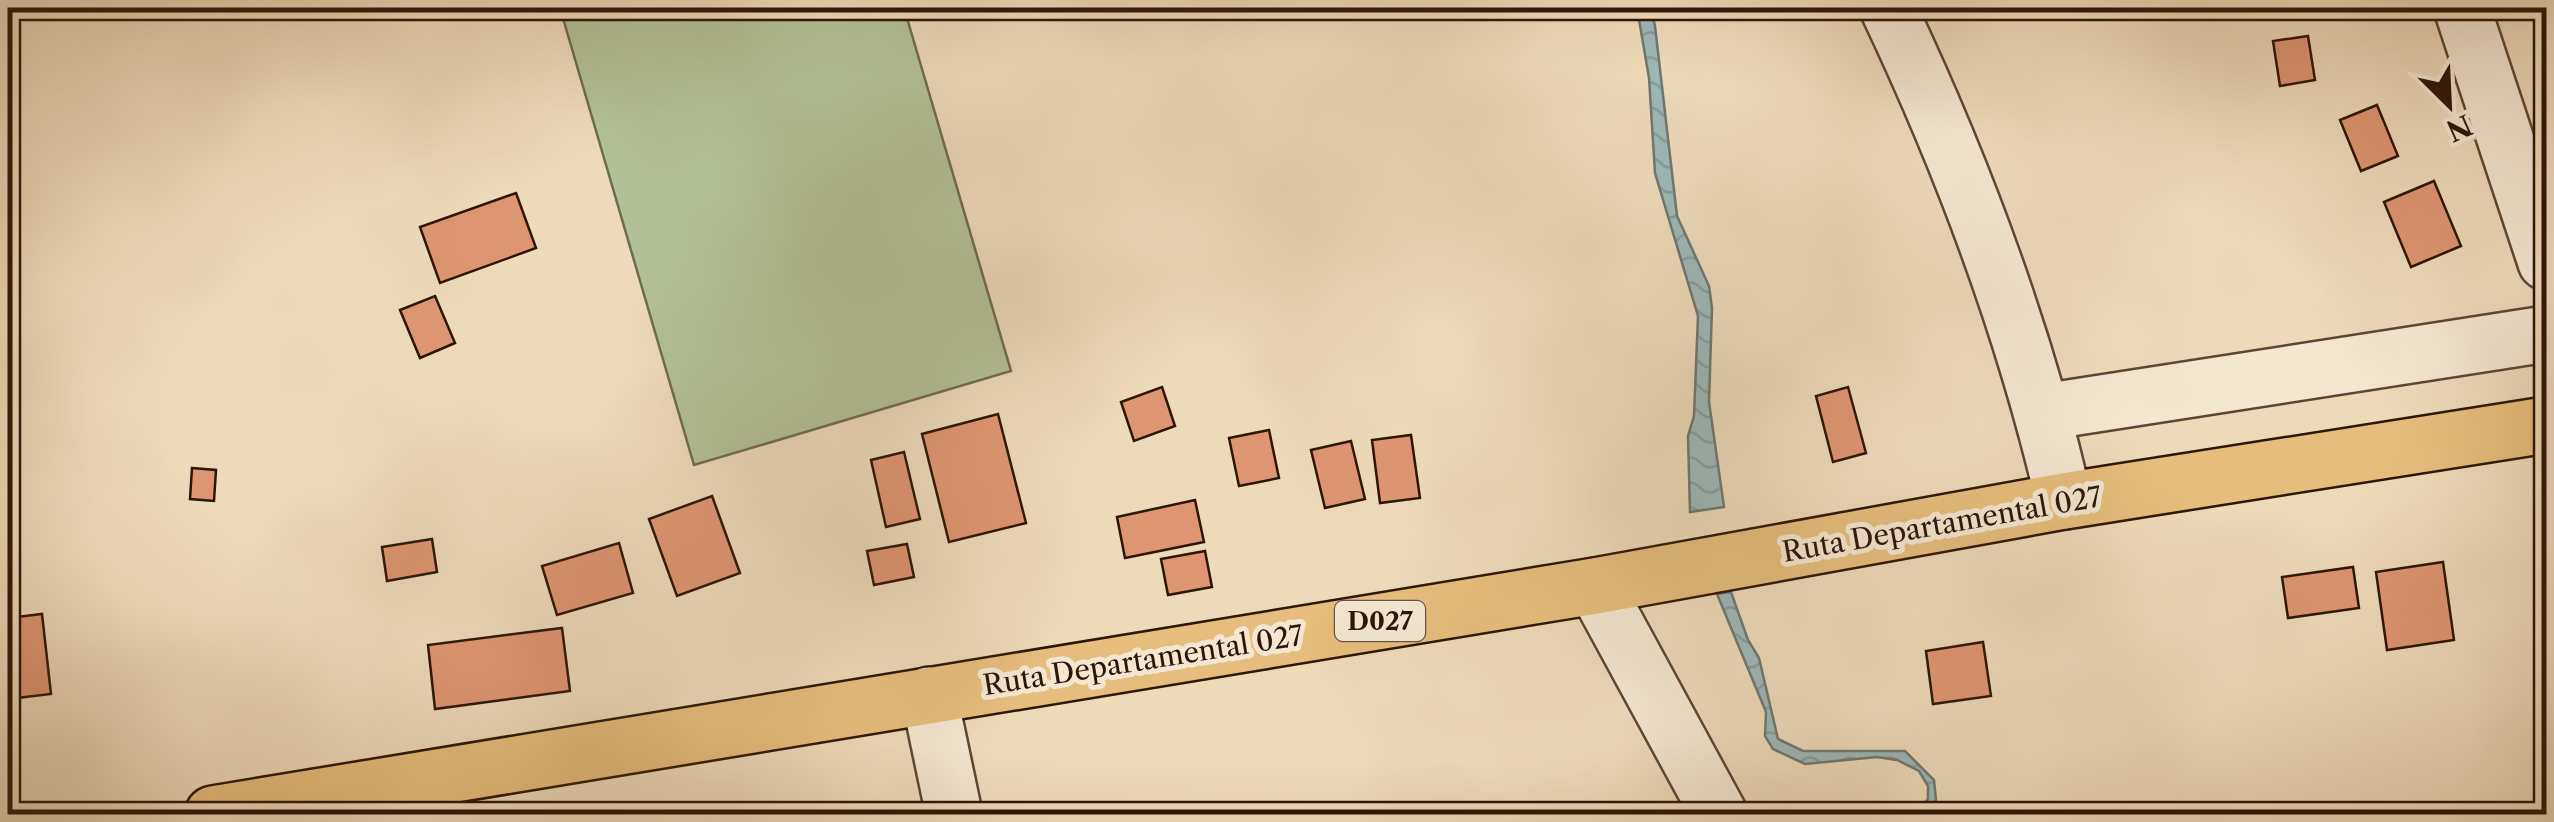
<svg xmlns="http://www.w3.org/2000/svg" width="2554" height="822" font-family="'Libre Caslon Text',serif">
<defs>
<pattern id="water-waves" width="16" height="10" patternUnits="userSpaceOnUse" patternTransform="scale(2.5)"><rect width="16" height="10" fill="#9cb8b8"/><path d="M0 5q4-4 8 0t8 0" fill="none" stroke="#879d9d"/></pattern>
</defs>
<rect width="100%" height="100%" fill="#eddab9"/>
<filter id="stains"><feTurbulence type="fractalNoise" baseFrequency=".002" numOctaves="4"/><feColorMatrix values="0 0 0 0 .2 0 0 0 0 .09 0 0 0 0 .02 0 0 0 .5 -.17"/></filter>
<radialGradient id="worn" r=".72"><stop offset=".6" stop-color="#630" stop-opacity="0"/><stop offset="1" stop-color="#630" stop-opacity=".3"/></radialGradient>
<polygon fill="#b2c195" stroke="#706b4e" stroke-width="2.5" points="560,8 904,8 1011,371 694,465"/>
<g fill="url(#water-waves)" stroke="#707771" stroke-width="2.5">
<polygon points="1637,8 1651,8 1655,26 1677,216 1709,286 1712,308 1709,402 1724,507 1690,512 1688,436 1694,416 1698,316 1655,173 1649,78"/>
<polygon points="1731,592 1748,640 1759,658 1778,739 1803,751 1905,751 1934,780 1936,800 1926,814 1914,814 1928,799 1928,786 1919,771 1897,760 1877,757 1805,764 1773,749 1765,736 1766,712 1717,594"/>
</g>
<g fill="#de9572" stroke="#2d1507" stroke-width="2.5">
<polygon points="2308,36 2315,80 2280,86 2273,41"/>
<polygon points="2377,105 2398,156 2361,171 2340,120"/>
<polygon points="2434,181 2461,246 2411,267 2384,202"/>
<polygon points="516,193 536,248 440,283 420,227"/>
<polygon points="435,296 455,343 420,358 400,310"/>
<polygon points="1162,387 1175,426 1134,441 1121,402"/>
<polygon points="1848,387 1866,453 1833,462 1816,396"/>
<polygon points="998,414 1026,523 949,542 922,434"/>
<polygon points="1269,430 1279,478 1239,486 1229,438"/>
<polygon points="1411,435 1420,498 1380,503 1372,440"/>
<polygon points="1351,441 1365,499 1325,508 1311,450"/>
<polygon points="904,452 920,519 886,527 871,460"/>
<polygon points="192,468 216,470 214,501 190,499"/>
<polygon points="712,496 740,573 677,596 649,519"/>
<polygon points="1195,500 1204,542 1125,558 1117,517"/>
<polygon points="432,539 437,572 387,581 382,547"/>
<polygon points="619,543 633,593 557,615 542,566"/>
<polygon points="907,544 914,577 874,585 867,551"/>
<polygon points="1205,551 1212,587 1168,595 1161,559"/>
<polygon points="2443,562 2454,640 2387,650 2376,572"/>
<polygon points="2353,567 2359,608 2288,618 2282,577"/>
<polygon points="42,614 51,694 8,699 8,618"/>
<polygon points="562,628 570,691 435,709 428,645"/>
<polygon points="1983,642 1991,696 1933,704 1926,651"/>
</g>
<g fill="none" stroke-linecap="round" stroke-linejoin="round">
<g stroke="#5d4634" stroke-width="60">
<g id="minor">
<path d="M1888,8C1962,164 2025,333 2064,501"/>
<polyline points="2462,8 2546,262"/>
<polyline points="2044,412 2546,334"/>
<polyline points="1595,586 1719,814"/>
<polyline points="929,695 954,814"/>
</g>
</g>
<g stroke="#2d1507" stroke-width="60">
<polyline id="major" points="213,814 1595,586 2064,501 2546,425"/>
</g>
<use href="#minor" stroke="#f3e7d2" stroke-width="55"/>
<use href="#major" stroke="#e6bd7c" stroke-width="55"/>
</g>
<g text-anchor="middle" stroke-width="10" stroke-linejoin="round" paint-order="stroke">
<rect fill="#f3e7d2" stroke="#685444" stroke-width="2.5" x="1335" y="601" width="90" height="40" rx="8"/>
<g font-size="25" font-weight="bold" fill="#2d1507">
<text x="1380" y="630">D027</text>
</g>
<g font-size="28" fill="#2d1507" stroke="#f3e7d2">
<text transform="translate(1942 524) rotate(-10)" y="10">Ruta Departamental 027</text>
<text transform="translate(1143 660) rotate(-9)" y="10">Ruta Departamental 027</text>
</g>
</g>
<rect width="2554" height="822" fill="none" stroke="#eddab9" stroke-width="40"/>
<rect x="10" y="10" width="2534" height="802" fill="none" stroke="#2d1507" stroke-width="5"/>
<rect x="20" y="20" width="2514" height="782" fill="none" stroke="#2d1507" stroke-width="2.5"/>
<g transform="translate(2449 105) rotate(156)" stroke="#f3e7d2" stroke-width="8" paint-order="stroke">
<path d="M0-8L18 38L0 25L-18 38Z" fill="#2d1507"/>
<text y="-15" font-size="28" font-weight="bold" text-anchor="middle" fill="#2d1507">N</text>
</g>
<rect width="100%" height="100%" filter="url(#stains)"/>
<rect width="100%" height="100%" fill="url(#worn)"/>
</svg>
